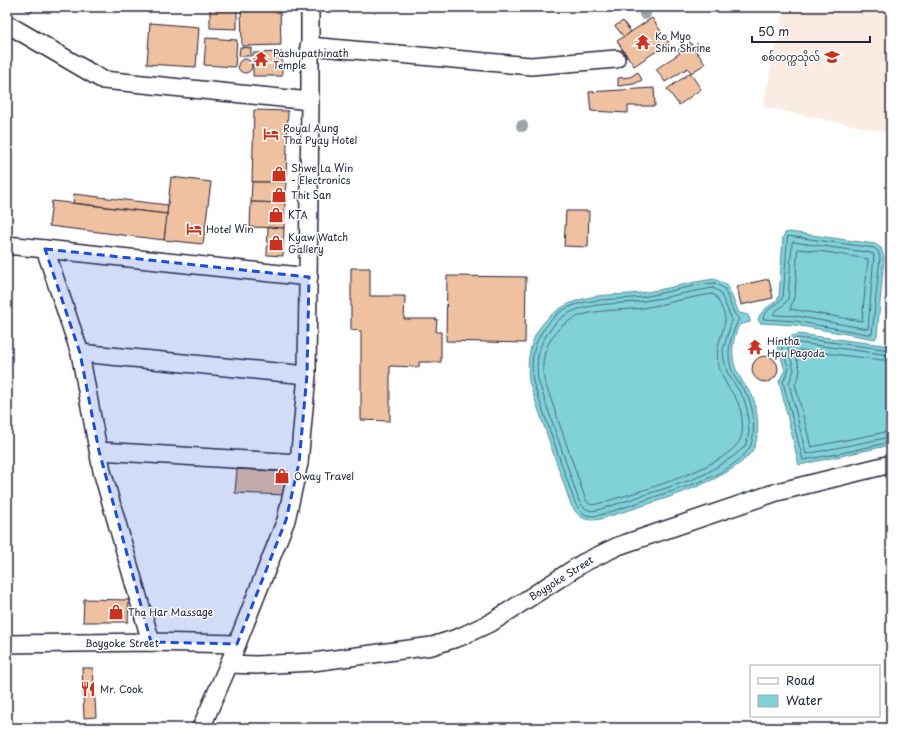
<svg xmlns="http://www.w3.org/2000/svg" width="898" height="735" font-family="'Playpen Sans','Noto Sans Myanmar',sans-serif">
<rect width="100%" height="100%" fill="#fff"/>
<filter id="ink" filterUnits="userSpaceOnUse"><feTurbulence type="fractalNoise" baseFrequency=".025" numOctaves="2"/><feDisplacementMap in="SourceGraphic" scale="8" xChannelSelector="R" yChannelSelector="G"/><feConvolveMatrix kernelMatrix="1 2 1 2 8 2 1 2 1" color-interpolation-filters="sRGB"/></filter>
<g filter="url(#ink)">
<polygon fill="#faece2" points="784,7 891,7 891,133 763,107"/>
<g fill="#80d1d8" stroke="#5a8b99">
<path d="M790,232L868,243L875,244L881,248L884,258L877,336L875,339L795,325L760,323L758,319C763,306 774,306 779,297L783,237L785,233Z"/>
<path d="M714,279L727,285L739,313L748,315L750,320V322L739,325C731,342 730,361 740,377C743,384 748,389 752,395C758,409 761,439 752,451C729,484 639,506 601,519C585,522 579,518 571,505L529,382C523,334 549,303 597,296C611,294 625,295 640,293C665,290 689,282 714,279Z"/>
<polygon points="798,334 891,346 891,445 799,465 779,381 785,370 776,342"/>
</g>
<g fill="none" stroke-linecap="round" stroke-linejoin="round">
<g stroke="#48687a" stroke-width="1">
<path d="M788,236L867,247L874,248L878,251L880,258L872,334H867L795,321L763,319C764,309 778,306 783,297Z"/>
<polygon points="793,242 866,252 874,254 868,329 796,316 774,315 774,312 783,306 788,299 792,243"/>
<polygon points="798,249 825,252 868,259 862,321 790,309 795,294"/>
<path d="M714,283L724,288L734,313L739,319C729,338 724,359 736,379C739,385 745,390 748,397C754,409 757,438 748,450C729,475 689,486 660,495C640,502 620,509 600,515C586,518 582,514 575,503L533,382C531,364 532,347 542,332C546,326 551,320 556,315C579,296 614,301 642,297C666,293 690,285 714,283Z"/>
<path d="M713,288L720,292L732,320L723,350L724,360L727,372L744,399L747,409L749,433L745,446L734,456L707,473L691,480L598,510C588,512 584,509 579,501L538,380C536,363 537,348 547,334C551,329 554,324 559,320C579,301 619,305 644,301C667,298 690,291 713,288Z"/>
<path d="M712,294L716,296C719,303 726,314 725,321C722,336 715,348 718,363C720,371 723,378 727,385C730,391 736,397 738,403C742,412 743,424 742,433C740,466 626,495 597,504C590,506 588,504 585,498L544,379C541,363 544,349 553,336C574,306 611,312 643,308C666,304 690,297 712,294Z"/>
<polyline points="891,350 798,338 783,344 781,345 789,369 783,382 803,460 837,454 891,442"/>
<polyline points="891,355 799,343 789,347 788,349 794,370 789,383 806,454 891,437"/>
<polyline points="891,361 799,350 795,352 800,370 799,376 795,384 811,447 891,431"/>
</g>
</g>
<g fill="#f0c1a0" stroke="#22223b">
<polygon points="22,7 36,7 31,13"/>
<polygon points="210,7 237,7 237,29 210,28"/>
<polygon points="241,7 280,7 281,45 242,46"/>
<polygon points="652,18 669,43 634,66 617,41"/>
<polygon points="623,21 631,32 624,37 615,26"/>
<polygon points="150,23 199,27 196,67 147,64"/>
<polygon points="206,38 237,40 235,67 204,65"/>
<polygon points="690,42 705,64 691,73 688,68 665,82 656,69 680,53 678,50"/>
<polygon points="240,47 251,48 251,56 239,56"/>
<polygon points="622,49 627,57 618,63 614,55"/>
<polygon points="282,52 282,76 253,76 253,53"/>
<circle cx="245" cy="66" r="7"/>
<polygon points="638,72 642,80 634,84 618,86 618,78 630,77"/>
<polygon points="690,73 701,89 679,105 667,89"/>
<polygon points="654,88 655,106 628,106 628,113 591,111 589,92"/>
<polygon points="254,110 288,111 286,182 252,182"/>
<polygon points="171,177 211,182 203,244 164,240"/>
<polygon points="252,182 286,182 285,203 251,202"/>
<polygon points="74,194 168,205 167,214 73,203"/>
<polygon points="52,201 167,214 164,240 49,226"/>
<polygon points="251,202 285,203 284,228 250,227"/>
<polygon points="566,211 589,211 588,247 564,246"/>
<polygon points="268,227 284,228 283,256 267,255"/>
<polygon points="351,268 370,268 370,296 405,296 404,319 437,319 436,332 441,332 441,362 419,362 419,367 390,366 390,421 361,420 361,331 351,330"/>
<polygon points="447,276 526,277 525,343 446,341"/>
<polygon points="769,279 773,298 741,305 737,286"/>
<circle cx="765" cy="369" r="13"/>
<polygon points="237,469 288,472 286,495 235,493"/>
<polygon points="84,599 129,600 128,622 83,622"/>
<polygon points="82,668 93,668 96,717 84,718"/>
</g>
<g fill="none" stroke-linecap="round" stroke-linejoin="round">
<g stroke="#22223b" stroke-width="20">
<g id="minor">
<polyline points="7,24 103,80 310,101"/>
<polyline points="309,46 531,66 616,59"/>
<polyline points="7,245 309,277"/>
<polyline points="45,249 80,353 102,471 151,642"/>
<polyline points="80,353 307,375"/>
<polyline points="99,451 299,463"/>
<polyline points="7,644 151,642 237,644"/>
<polyline points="229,664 256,665 313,662 432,646 460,637 492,622 583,563 618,546 777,492 891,464"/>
<polyline points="201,728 229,664 286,520 299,463 307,375 310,101 310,7"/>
</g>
</g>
<use href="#minor" stroke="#fff" stroke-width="17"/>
</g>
<g fill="#9ba6a8">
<circle cx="645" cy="14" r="6"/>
<circle cx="522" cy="126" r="6"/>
</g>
</g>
<path fill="#1d4ed8" fill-opacity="0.2" stroke="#1d4ed8" stroke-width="3" stroke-dasharray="8 5" stroke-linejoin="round" d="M45,249L309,277L307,375L299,463L286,520L237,644L151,642L99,451L80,353Z"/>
<defs>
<g id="temple-bare" transform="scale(1.2)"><path d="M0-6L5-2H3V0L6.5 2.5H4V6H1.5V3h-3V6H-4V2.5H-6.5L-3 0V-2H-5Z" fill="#c8321e" stroke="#fff" stroke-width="2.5" paint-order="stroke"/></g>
<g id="university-bare" transform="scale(1.2)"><path d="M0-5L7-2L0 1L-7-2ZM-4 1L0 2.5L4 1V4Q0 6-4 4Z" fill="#c8321e" stroke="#fff" stroke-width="2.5" paint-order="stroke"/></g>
<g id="hotel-bare" transform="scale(1.2)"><path d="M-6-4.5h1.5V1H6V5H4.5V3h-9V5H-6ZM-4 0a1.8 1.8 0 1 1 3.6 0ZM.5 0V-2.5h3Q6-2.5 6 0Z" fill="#c8321e" stroke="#fff" stroke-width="2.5" paint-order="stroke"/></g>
<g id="shop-bare" transform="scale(1.2)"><path d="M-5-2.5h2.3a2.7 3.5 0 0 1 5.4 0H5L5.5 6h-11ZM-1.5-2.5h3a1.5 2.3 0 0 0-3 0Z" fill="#c8321e" stroke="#fff" stroke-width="2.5" paint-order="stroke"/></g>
<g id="restaurant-bare" transform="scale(1.2)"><path d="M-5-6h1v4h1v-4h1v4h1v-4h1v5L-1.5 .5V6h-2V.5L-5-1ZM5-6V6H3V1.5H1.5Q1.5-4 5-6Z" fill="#c8321e" stroke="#fff" stroke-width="2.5" paint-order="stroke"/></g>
</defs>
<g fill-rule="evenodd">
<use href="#temple-bare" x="643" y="42"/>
<use href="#university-bare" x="832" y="57"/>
<use href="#temple-bare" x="261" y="59"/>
<use href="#hotel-bare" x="271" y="134"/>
<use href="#shop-bare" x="279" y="174"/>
<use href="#shop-bare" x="279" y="195"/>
<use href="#shop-bare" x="276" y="215"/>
<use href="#hotel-bare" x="194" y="229"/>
<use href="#shop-bare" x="276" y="243"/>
<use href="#temple-bare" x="755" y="347"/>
<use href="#shop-bare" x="282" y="476"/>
<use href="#shop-bare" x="116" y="612"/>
<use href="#restaurant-bare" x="88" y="689"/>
</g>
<g text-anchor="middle" stroke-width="3" stroke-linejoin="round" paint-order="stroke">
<g font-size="10" fill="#22223b" stroke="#fff" text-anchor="start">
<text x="655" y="40">Ko Myo<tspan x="655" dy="12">Shin Shrine</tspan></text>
<text x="273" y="57">Pashupathinath<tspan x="273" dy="12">Temple</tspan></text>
<text x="820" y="61" text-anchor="end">စစ်‌တက္ကသိုလ်</text>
<text x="283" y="132">Royal Aung<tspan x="283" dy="12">Tha Pyay Hotel</tspan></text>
<text x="291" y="172">Shwe La Win<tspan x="291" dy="12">- Electronics</tspan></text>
<text x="291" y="199">Thit San</text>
<text x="288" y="219">KTA</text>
<text x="206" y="233">Hotel Win</text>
<text x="288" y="241">Kyaw Watch<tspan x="288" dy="12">Gallery</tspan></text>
<text x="767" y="345">Hintha<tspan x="767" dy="12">Hpu Pagoda</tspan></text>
<text x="294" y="480">Oway Travel</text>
<text x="128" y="616">Tha Har Massage</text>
<text x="100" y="693">Mr. Cook</text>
</g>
<g font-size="10" fill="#22223b" stroke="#fff">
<text transform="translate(561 578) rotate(-32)" y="4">Boygoke Street</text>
<text x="122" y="647">Boygoke Street</text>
</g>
</g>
<rect width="898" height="735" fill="none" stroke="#fff" stroke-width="24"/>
<rect x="12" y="12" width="874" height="711" fill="none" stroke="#22223b" stroke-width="1.5" filter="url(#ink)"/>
<rect x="750" y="665" width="130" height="52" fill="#ffffff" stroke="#a7a7b1"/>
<rect x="758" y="678" width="20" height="6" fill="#ffffff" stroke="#a7a7b1"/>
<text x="786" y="685" font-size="12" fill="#22223b">Road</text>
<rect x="758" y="695" width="20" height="12" fill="#80d1d8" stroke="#a7a7b1"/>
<text x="786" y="705" font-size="12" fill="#22223b">Water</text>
<path d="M752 36v6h118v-6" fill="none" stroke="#22223b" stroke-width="2"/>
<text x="758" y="36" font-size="12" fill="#22223b" stroke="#ffffff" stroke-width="3" paint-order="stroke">50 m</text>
</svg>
